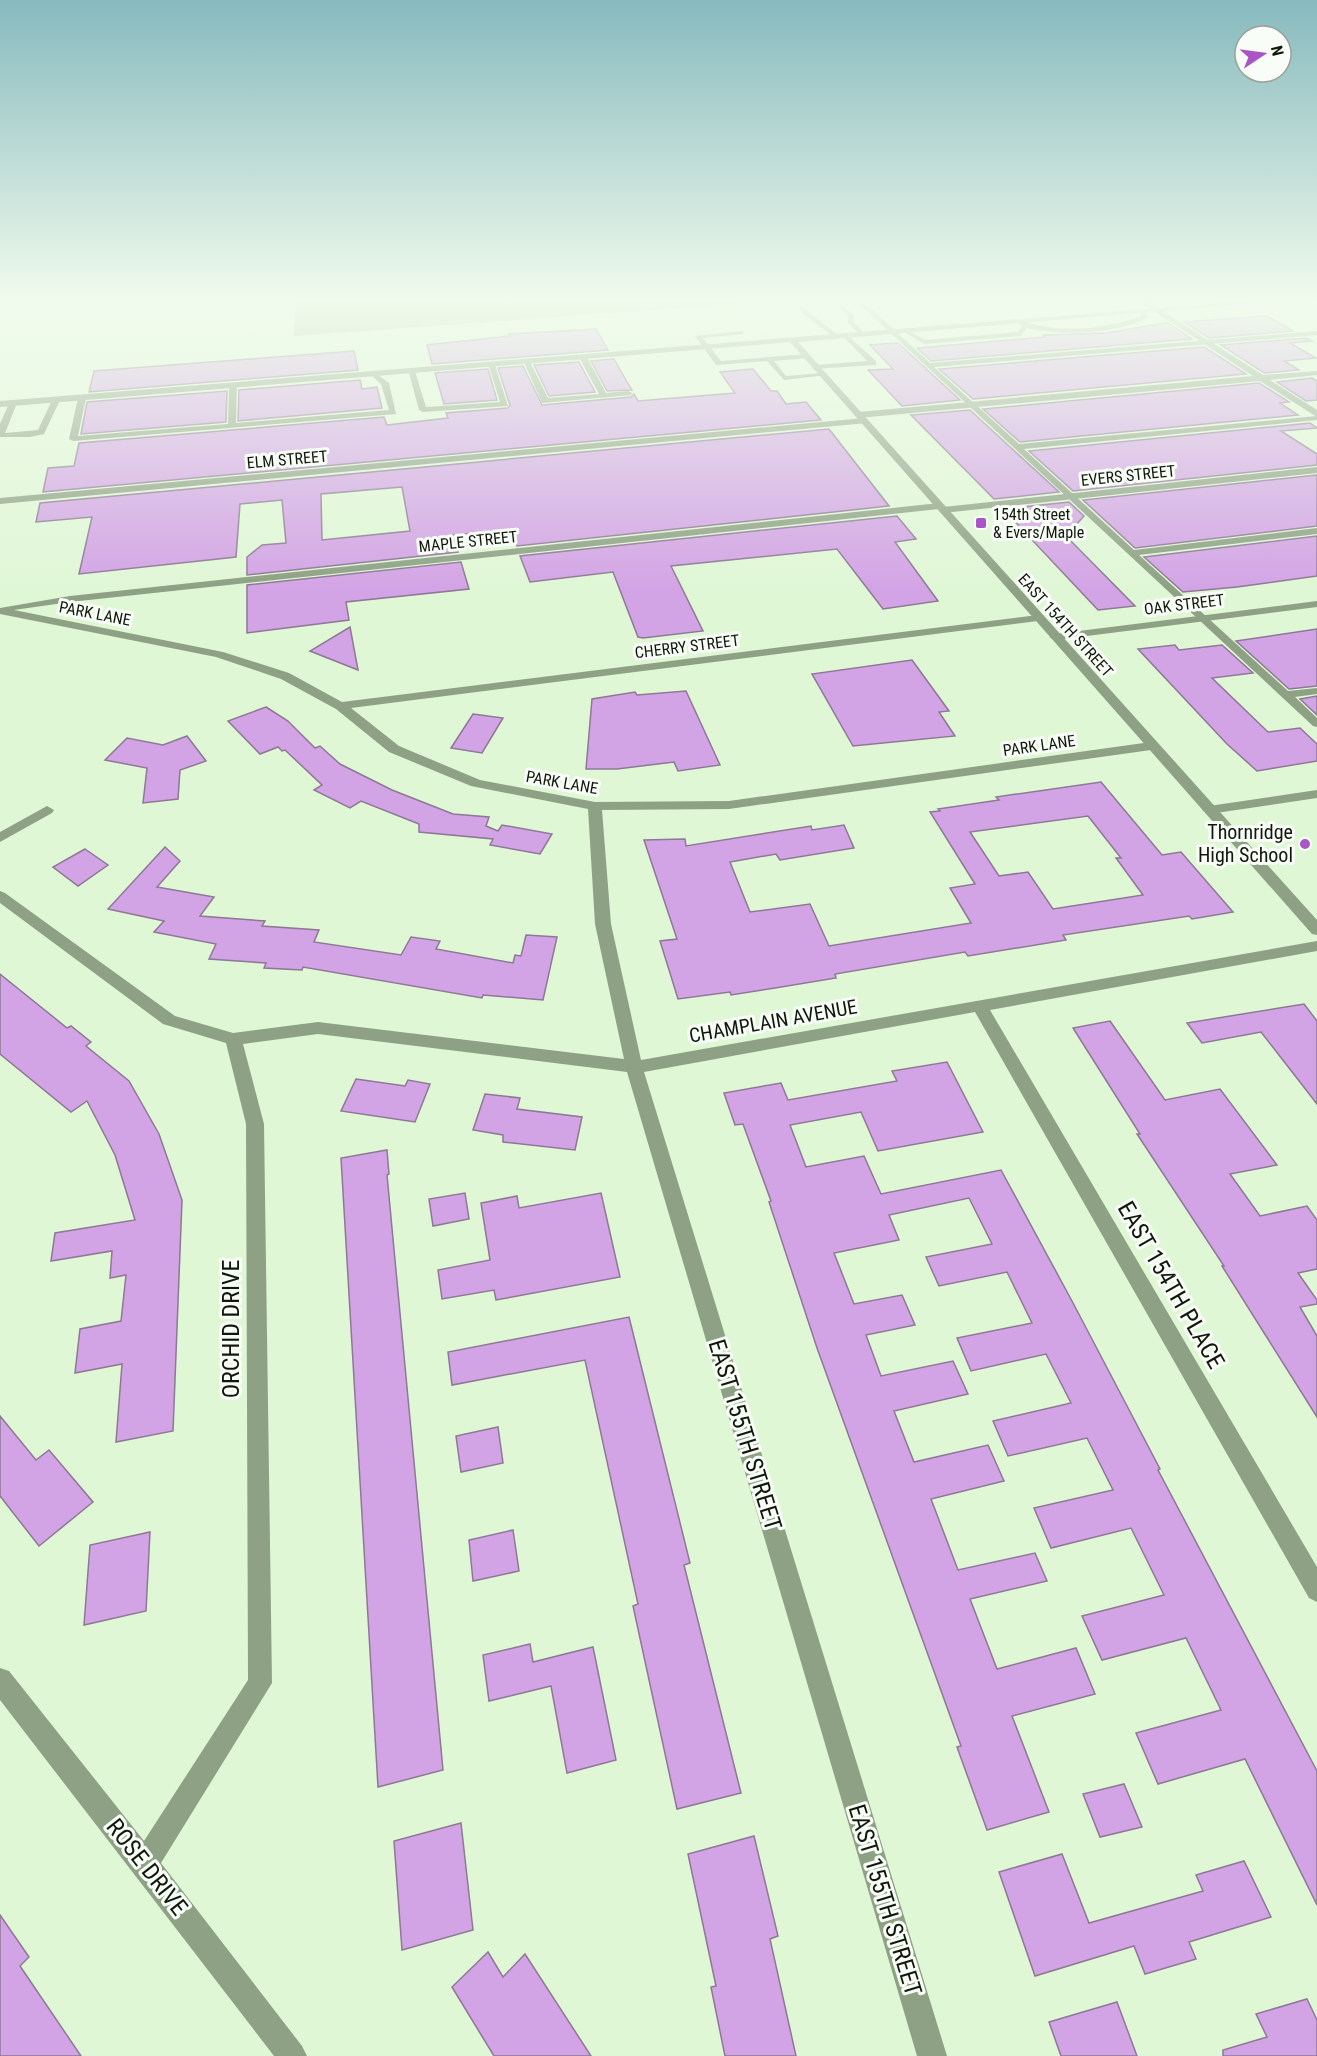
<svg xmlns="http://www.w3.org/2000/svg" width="1317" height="2056" font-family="'Roboto Condensed',sans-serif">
<rect width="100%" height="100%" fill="#e0f7d6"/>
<polygon fill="#acc79f" points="296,300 792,300 294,336"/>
<g fill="#d3a4e5" stroke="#8d7895" stroke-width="1.5" fill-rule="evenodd">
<polygon points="1267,316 1293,331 1209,338 1184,322"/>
<polygon points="1165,323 1168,323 1192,339 931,361 917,348 1045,337 1043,335 1106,333"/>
<polygon points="596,329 608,350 432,364 427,345 510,336 509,334"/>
<polygon points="1306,338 1312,341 1290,343 1316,358 1284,361 1299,370 1264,373 1221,345"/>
<polygon points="898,343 960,400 902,406 868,370 893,369 870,345"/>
<polygon points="1204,347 1246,374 973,399 939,369"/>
<polygon points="354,351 358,370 89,392 94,371"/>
<polygon points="614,359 626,380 632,390 607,391 591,361"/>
<polygon points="579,362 595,392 549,396 534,365"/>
<polygon points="523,366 542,405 631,397 634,394 638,401 735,393 720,372 753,369 771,391 777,391 786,404 806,402 821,420 43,492 48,468 74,466 79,443 384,417 387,425 448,418 446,413 508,408 510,405 498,368"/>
<polygon points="488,369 497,400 444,404 435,373"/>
<polygon points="1312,378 1317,381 1317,400 1306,401 1277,382"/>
<polygon points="360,380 362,389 377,387 382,408 238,421 239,390"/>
<polygon points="1259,383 1289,402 1280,403 1298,415 1020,442 983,409"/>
<polygon points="227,391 226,422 81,434 87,402"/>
<polygon points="970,410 1059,492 994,499 911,415"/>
<polygon points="1310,423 1317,428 1281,431 1317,454 1317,465 1073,491 1029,451"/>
<path d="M829,429L889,506L517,546L511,530L453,535L458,552L247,575V557L262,545L286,543L282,500L240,504L236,557L79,574L92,517L36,522L40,503ZM402,487L410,531L322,540L321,494Z"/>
<polygon points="1317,475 1317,526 1135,548 1083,500"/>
<polygon points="1069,502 1084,516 1066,536 1135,606 1098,610 1003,509"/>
<polygon points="897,516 916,539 895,542 938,601 883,609 837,549 671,566 703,631 643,638 638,637 613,572 530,582 520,556"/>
<polygon points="1317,536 1317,576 1237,587 1183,592 1144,557"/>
<polygon points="461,562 469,589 346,602 349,620 247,633 247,585"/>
<polygon points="350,627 358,670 310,651"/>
<polygon points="1317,629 1317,686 1289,689 1236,641"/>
<polygon points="1175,645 1179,650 1222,645 1253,673 1212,678 1268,732 1300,728 1317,744 1317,761 1257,771 1227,744 1138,649"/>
<polygon points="912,660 949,711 939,712 955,736 853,746 812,674"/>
<polygon points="686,691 720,765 678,771 674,762 617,769 586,769 592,699 635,692 637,695"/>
<polygon points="1317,696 1317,715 1300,699"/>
<polygon points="266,707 288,721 315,748 320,746 340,764 392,790 453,814 489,817 486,826 498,831 502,825 552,834 540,854 490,845 493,839 419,832 419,824 361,801 350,808 314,790 322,785 285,750 282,751 278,747 260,754 228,721"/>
<polygon points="473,714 503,718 482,753 451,748"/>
<polygon points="187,736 206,761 180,770 178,799 143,803 147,768 105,760 127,738 163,745"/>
<path d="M1101,782L1162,855L1181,852L1233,912L1192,919L1189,916L1063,935L1066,940L968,956L965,952L835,974L836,978L775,988L731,995L730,992L678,999L660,941L677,939L644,840L685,839L686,846L811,826L812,830L844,825L854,848L780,860L776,854L730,862L750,912L810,904L829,946L971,923L950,888L975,884L930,812L940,811L938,809L999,800L996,797ZM1088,816L1121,858H1116L1143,895L1053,909L1028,872L999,876L970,832Z"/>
<polygon points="165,847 180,861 157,887 214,897 200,916 265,921 262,926 319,930 314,942 401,955 411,937 440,941 436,949 513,963 515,955 521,956 526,935 557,937 543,1000 483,995 482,998 303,967 302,970 264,968 266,963 209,959 216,944 154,932 164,921 108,909"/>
<polygon points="85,849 108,865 78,886 53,867"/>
<polygon points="0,974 67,1028 71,1026 91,1042 86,1046 129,1081 159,1134 182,1200 173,1431 116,1442 122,1364 75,1373 80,1329 121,1321 126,1275 110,1278 112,1251 51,1261 55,1233 135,1220 115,1155 87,1101 71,1112 0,1054"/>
<polygon points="1304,1004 1317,1021 1317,1104 1261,1032 1202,1043 1187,1023"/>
<polygon points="1110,1021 1165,1100 1220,1089 1277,1165 1230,1174 1260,1216 1307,1206 1317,1220 1317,1269 1298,1273 1317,1300 1317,1304 1300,1307 1317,1336 1317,1417 1222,1266 1224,1266 1137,1134 1140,1134 1073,1028"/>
<polygon points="947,1062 983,1132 878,1151 861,1112 790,1125 806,1167 864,1156 881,1194 1001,1170 1072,1301 1160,1469 1158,1470 1317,1771 1317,1905 1245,1759 1158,1784 1136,1733 1221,1710 1186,1638 1102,1660 1082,1616 1164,1595 1131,1528 1051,1548 1034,1508 1113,1490 1087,1438 1008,1456 993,1421 1071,1403 1046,1354 971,1371 957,1338 1032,1323 1007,1272 939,1286 926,1257 992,1244 969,1198 889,1215 899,1240 834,1253 854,1304 902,1295 915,1325 866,1335 881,1376 953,1361 968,1394 894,1411 914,1462 988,1445 1004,1481 931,1499 958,1570 1035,1553 1047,1581 970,1599 997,1669 1076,1648 1095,1694 1012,1716 1049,1812 987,1830 957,1747 961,1746 817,1348 769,1202 771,1201 743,1124 735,1125 724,1093 781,1083 788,1100 897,1081 892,1071"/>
<polygon points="356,1079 405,1086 408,1080 430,1084 415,1122 341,1111"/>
<polygon points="485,1094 520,1098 517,1109 582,1117 575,1150 503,1142 503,1135 473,1130"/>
<polygon points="387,1150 389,1174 387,1175 443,1770 378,1787 341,1158"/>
<polygon points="465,1193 469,1219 433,1226 429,1199"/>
<polygon points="601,1193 620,1277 496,1300 494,1290 442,1299 438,1270 490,1260 481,1203 517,1196 519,1208"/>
<polygon points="629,1317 690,1563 684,1565 741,1793 677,1809 633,1606 638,1604 585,1360 452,1385 448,1352"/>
<polygon points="0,1416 36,1460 49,1450 93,1502 39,1546 0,1496"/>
<polygon points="498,1427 503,1463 461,1472 456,1436"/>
<polygon points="513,1530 519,1571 473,1581 469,1540"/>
<polygon points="150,1532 146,1611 84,1625 90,1545"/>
<polygon points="530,1644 533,1662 593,1647 616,1760 567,1773 551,1686 489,1701 483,1655"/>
<polygon points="1124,1784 1142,1827 1100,1837 1083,1794"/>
<polygon points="461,1823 473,1930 402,1950 394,1841"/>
<polygon points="754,1836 778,1936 770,1939 796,2056 725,2056 711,1987 716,1986 688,1854"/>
<polygon points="1062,1854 1089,1923 1203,1891 1196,1875 1244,1861 1271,1917 1189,1942 1196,1959 1145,1974 1134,1946 1035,1976 999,1872"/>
<polygon points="0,1915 29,1957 20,1966 81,2056 0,2056"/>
<polygon points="488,1952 503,1977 525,1954 591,2056 494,2056 452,1987"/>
<polygon points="1307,1999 1317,2020 1317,2056 1223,2056 1223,2050 1267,2037 1256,2014"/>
<polygon points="1117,2002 1137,2056 1061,2056 1049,2022"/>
</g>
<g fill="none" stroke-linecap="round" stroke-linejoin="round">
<g fill="#8ea185" fill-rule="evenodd">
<polygon points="855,300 862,300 930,363 1317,331 1317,335 934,367 1019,444 1317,416 1317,420 1024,449 1134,550 1317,528 1317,534 1139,555 1288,691 1317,688 1317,694 1295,697 1317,718 1317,727 1313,726"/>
<polygon points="837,303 841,303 854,316 854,322 865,334 865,336 861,336 848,323 848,317"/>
<polygon points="798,306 802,306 839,336 839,338 835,338 802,313"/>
<path d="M1144,310L1148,317C1121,334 1058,336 1027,328L1021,336L924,344L903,331L908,330L925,340L1018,332L1022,326L1017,322L1020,320C1058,334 1103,330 1141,316V312Z"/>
<polygon points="744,331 742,334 703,338 721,361 806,354 809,358 774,361 786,376 823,373 827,375 784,380 767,361 716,365 695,336"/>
<polygon points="846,334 876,361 876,365 813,369 816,365 867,361 844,337"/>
<polygon points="583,355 587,357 606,393 628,391 632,393 631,395 542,403 523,360 530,362 548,398 599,394 579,357"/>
<polygon points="488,363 495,365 508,406 423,412 419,410 408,369 415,371 426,407 500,402"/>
<polygon points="374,372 389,383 396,414 73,441 69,439 78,398 82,396 86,398 78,436 228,424 229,385 233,383 237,385 236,423 389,410 381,384 370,374"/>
<polygon points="53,398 60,400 44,434 30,437 0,437 0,424 10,401 17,403 5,433 38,430"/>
</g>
<g fill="#8ea185" fill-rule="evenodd">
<polygon points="1137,300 1145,300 1263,375 1317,371 1317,375 1270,380 1317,410 1317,417 1260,381 858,418 854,415 858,412 1253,376"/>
<polygon points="864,418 867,419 867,423 0,504 0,498"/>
<polygon points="1317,467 1317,473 943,513 939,509 70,602 14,610 223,652 289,673 342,702 1038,615 1044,618 1038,621 351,708 399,746 480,780 595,802 729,801 1151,742 1157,746 1151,750 729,809 602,810 611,924 641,1060 1317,941 1317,951 990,1010 1317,1567 1317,1602 1309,1598 975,1012 644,1072 947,2056 917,2056 627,1072 318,1034 243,1044 264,1124 272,1683 161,1863 302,2046 307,2056 274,2056 0,1700 0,1668 9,1671 144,1841 248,1680 246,1124 226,1043 163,1024 0,903 0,891 5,893 175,1016 233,1033 318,1022 624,1059 595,924 588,809 471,786 389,752 336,709 281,679 216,657 0,614 0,608 70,596 939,503 943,507"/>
<polygon points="1317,601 1317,607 1055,640 1049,637 1055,634"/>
<polygon points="1317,790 1317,798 1209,814 1202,810 1209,806"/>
<polygon points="47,806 54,810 52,813 0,842 0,832"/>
</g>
<polygon fill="#8ea185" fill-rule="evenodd" points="1258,300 1290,300 798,342 1317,920 1317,935 1312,934 790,342 0,407 0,401"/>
</g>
<linearGradient id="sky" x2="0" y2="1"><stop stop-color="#87babe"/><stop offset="0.51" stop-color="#f1fbed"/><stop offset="1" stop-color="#f1fbed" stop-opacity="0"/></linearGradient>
<rect width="1317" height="588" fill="url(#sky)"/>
<g fill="#a955c5" stroke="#f9fdf7" stroke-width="2">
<rect x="975" y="517" width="12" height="12" rx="3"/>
<circle cx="1305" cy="844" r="6"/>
</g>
<g text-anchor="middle" stroke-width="6" stroke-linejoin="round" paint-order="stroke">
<g font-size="16" fill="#10180c" stroke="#f9fdf7">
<text transform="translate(287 459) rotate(-5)" y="6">ELM STREET</text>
<text transform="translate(1128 475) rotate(-6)" y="6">EVERS STREET</text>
<text transform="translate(468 541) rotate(-6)" y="6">MAPLE STREET</text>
<text transform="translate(1184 604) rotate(-7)" y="6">OAK STREET</text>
<text transform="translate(95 613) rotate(11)" y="6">PARK LANE</text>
<text transform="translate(1066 625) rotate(48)" y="6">EAST 154TH STREET</text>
<text transform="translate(687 646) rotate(-7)" y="6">CHERRY STREET</text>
<text transform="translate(1039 745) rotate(-8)" y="6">PARK LANE</text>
<text transform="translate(562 782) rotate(10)" y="6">PARK LANE</text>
</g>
<g font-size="16" fill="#10180c" stroke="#f9fdf7" text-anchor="start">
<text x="993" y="520">154th Street<tspan x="993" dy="18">&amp; Evers/Maple</tspan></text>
</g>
<g font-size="20" fill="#10180c" stroke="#f9fdf7" text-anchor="end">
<text x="1293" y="839">Thornridge<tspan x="1293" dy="23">High School</tspan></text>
</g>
<g font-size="20" fill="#10180c" stroke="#f9fdf7">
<text transform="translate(773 1021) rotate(-10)" y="7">CHAMPLAIN AVENUE</text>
</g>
<g font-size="24" fill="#10180c" stroke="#f9fdf7">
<text transform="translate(1171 1285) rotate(60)" y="8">EAST 154TH PLACE</text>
<text transform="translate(231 1329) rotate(-90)" y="8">ORCHID DRIVE</text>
<text transform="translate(745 1435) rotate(73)" y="8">EAST 155TH STREET</text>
<text transform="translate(147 1867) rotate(52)" y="8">ROSE DRIVE</text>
<text transform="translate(885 1900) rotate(73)" y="8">EAST 155TH STREET</text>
</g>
</g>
<g transform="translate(1263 54) rotate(77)"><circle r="28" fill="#f9fdf7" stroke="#9ca199" stroke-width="1.5"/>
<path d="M0-4.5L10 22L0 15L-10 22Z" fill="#a955c5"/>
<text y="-9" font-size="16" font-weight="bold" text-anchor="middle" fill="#10180c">N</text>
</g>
</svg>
